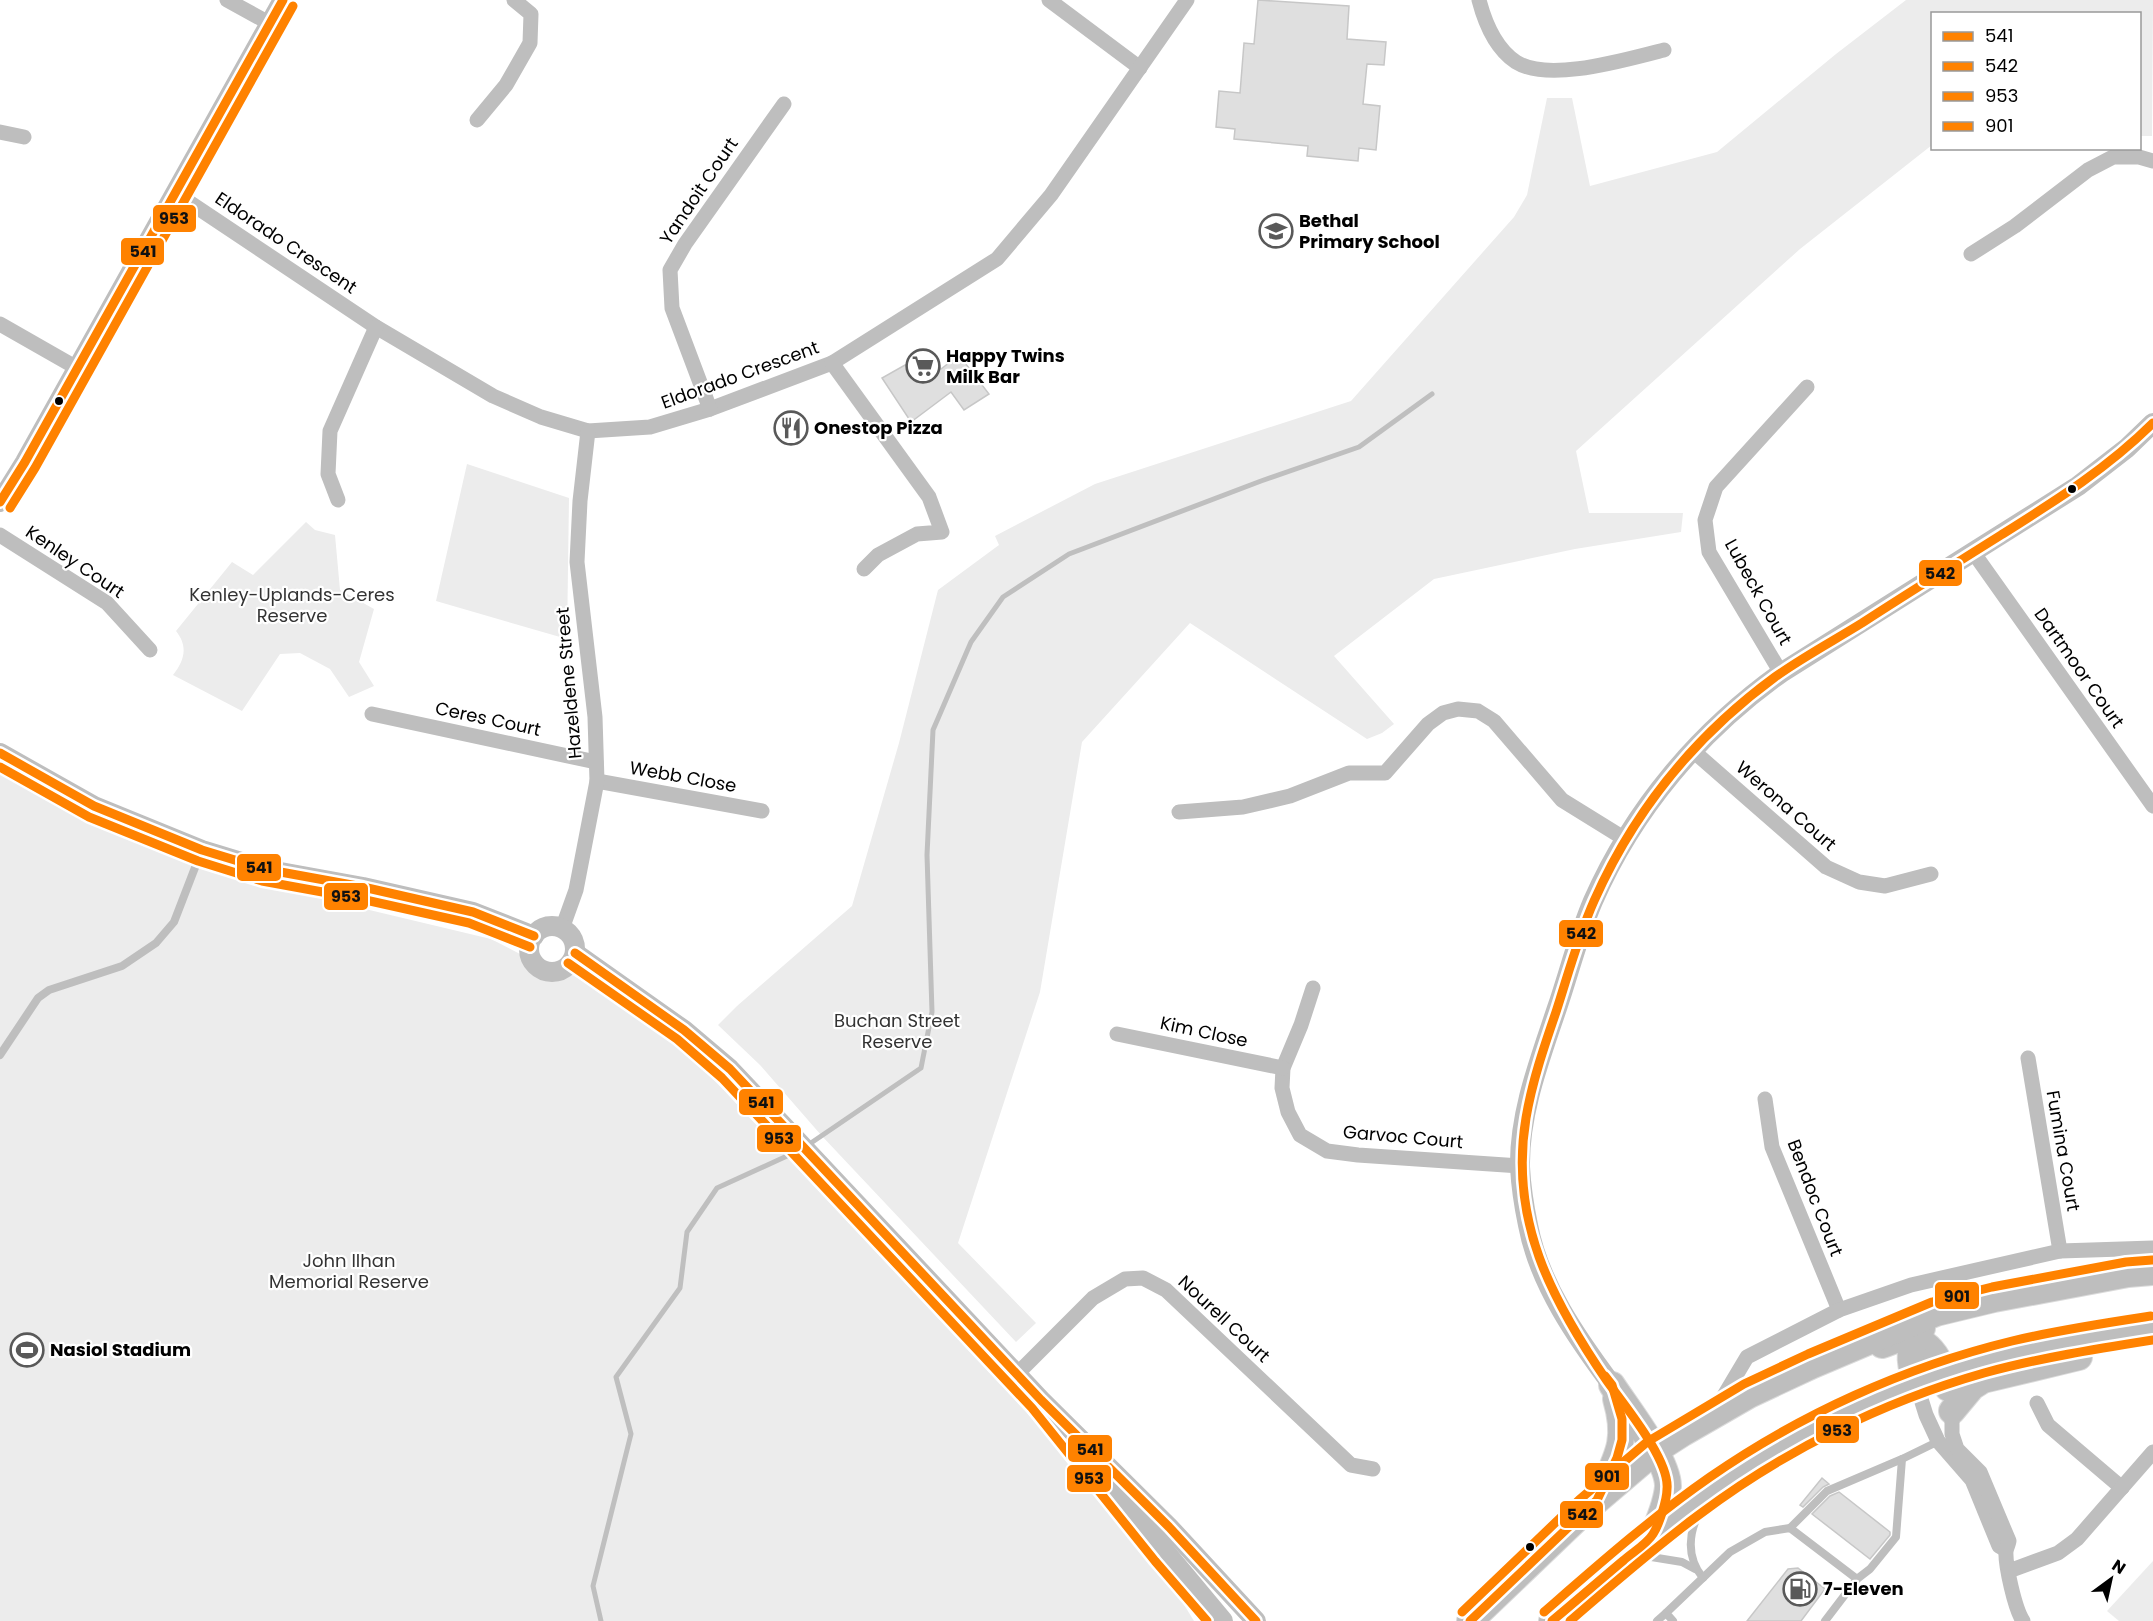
<svg xmlns="http://www.w3.org/2000/svg" width="2153" height="1621" font-family="Poppins,sans-serif">
<rect width="100%" height="100%" fill="#fff"/>
<g fill="#ececec">
<polygon points="1906,0 2153,0 2152,136 2140,136 2140,14 1932,14 1932,145 1800,249 1576,451 1589,513 1683,513 1681,532 1575,549 1434,579 1334,656 1394,724 1382,733 1367,739 1190,623 1082,742 1040,992 958,1243 1036,1323 1016,1342 821,1135 760,1065 718,1025 737,1006 852,906 899,743 938,590 999,545 995,536 1095,484 1351,401 1514,217 1527,195 1547,98 1572,98 1590,186 1717,152 1836,54"/>
<polygon points="467,464 569,498 567,639 436,601"/>
<path d="M306,522L315,530L335,535L340,590L374,609L359,662L374,686L349,697L330,669L300,653L280,654L242,711L173,675C185,660 188,646 176,631L232,562L253,575Z"/>
<polygon points="0,768 31,786 163,851 273,887 491,939 520,954 535,974 549,980 573,975 669,1036 721,1087 1106,1497 1161,1567 1194,1621 0,1621"/>
<polygon points="2153,1561 2153,1621 2119,1621 2107,1611"/>
</g>
<g fill="none" stroke-linecap="round" stroke-linejoin="round">
<g stroke="#bfbfbf" stroke-width="5">
<polyline points="808,1145 921,1068 932,1012 927,855 933,730 971,642 1003,597 1069,554 1261,481 1359,447 1432,394"/>
<polyline points="601,1621 593,1586 631,1434 616,1377 680,1288 687,1232 717,1188 800,1150"/>
</g>
</g>
<g fill="#dfdfdf" stroke="#c7c7c7" stroke-width="1.5">
<polygon points="1258,0 1349,6 1347,39 1386,42 1384,65 1367,64 1363,104 1380,106 1376,150 1359,148 1358,161 1307,156 1308,146 1234,139 1235,129 1216,127 1219,91 1240,93 1244,43 1254,44"/>
<polygon points="928,352 941,369 959,355 989,394 964,410 951,392 911,422 882,378"/>
<polygon points="1822,1478 1829,1484 1823,1487 1803,1507 1800,1505"/>
<polygon points="1839,1492 1890,1532 1890,1535 1870,1559 1812,1514 1830,1496"/>
<polygon points="1798,1568 1825,1589 1801,1621 1747,1621 1788,1569"/>
</g>
<g fill="none" stroke-linecap="round" stroke-linejoin="round">
<g stroke="#dbdbdb" stroke-width="28">
<g id="primary">
<path d="M1882,1345C1889,1343 1898,1338 1905,1338C1932,1338 1944,1366 1948,1388"/>
<path d="M1916,1383C1908,1359 1908,1349 1922,1328"/>
<path d="M1612,1385C1627,1408 1668,1460 1668,1486C1667,1503 1659,1520 1653,1535"/>
<polyline points="1952,1411 1972,1387 1983,1380 2079,1357"/>
<path d="M1601,1492C1618,1455 1628,1440 1616,1399"/>
<polyline points="1470,1621 1587,1509 1655,1451 1683,1433 1749,1395 1813,1365 1936,1313 1994,1299 2128,1274 2153,1272"/>
<path d="M1552,1621C1613,1568 1675,1512 1744,1469C1827,1416 1919,1376 2014,1353C2060,1342 2107,1335 2153,1328"/>
</g>
</g>
<g stroke="#bebebe" stroke-width="8">
<polyline points="0,1055 38,998 49,990 122,966 156,943 174,922 201,852"/>
<path d="M1701,1510C1688,1532 1686,1557 1703,1578"/>
<polyline points="1790,1528 1827,1491 1902,1459"/>
<polyline points="1639,1555 1682,1562 1695,1569"/>
<polyline points="1657,1621 1666,1613"/>
<polyline points="1673,1621 1666,1613 1730,1552 1765,1532 1790,1528 1857,1579"/>
<polyline points="1825,1621 1857,1579 1870,1569 1896,1537 1902,1459 1941,1440"/>
</g>
<g stroke="#bebebe" stroke-width="15">
<polyline points="227,0 269,23"/>
<polyline points="1049,0 1140,68"/>
<path d="M1479,0C1485,23 1495,48 1516,62C1549,83 1627,59 1664,50"/>
<polyline points="477,120 506,85 530,43 531,14 514,0"/>
<polyline points="0,132 24,137"/>
<polyline points="174,192 376,327 493,396 541,417 588,431 650,427 710,409 832,363 997,259 1051,195 1187,0"/>
<polyline points="1971,254 2015,226 2088,170 2113,157 2139,157 2153,161"/>
<polyline points="0,324 77,368"/>
<polyline points="832,363 929,497 942,532 917,534 878,555 864,569"/>
<polyline points="710,409 672,308 670,270 685,244 784,104"/>
<polyline points="338,500 328,474 330,431 376,327"/>
<polyline points="0,535 107,603 150,650"/>
<polyline points="1973,552 2153,806"/>
<polyline points="1781,673 1709,552 1705,520 1716,487 1807,387"/>
<polyline points="372,714 596,762"/>
<polyline points="1692,750 1826,867 1859,882 1885,886 1931,874"/>
<polyline points="597,781 762,811"/>
<polyline points="1179,812 1243,807 1290,796 1349,773 1385,773 1428,724 1443,713 1458,709 1478,711 1494,721 1562,800 1625,839"/>
<polyline points="562,929 576,890 597,781 595,717 577,562 580,501 588,431"/>
<polyline points="1313,988 1301,1025 1283,1068 1282,1088 1288,1112 1300,1135 1327,1151 1358,1155 1520,1166"/>
<polyline points="1117,1034 1283,1068"/>
<polyline points="2028,1058 2060,1251"/>
<polyline points="1765,1099 1772,1147 1839,1310"/>
<polyline points="1017,1374 1093,1298 1125,1279 1143,1278 1166,1290 1351,1465 1373,1469"/>
<polyline points="1916,1383 1926,1415 1938,1441 1972,1480 1999,1546 2006,1550"/>
<polyline points="2037,1403 2048,1425 2122,1488"/>
<polyline points="1716,1409 1747,1357 1839,1310 1911,1285 2060,1251 2153,1248"/>
<path d="M1952,1411V1434L1957,1449L1980,1472L2009,1541C2009,1543 2006,1549 2006,1551C2005,1565 2015,1609 2023,1621"/>
<polyline points="2009,1571 2058,1553 2077,1539 2153,1452"/>
</g>
<g stroke="#bebebe" stroke-width="20">
<polyline points="0,502 25,462 283,0"/>
<polyline points="0,753 94,806 202,850 264,869 363,887 473,912 534,936"/>
<circle cx="552" cy="949" r="23"/>
<polyline points="575,953 684,1030 730,1069 1041,1400 1169,1527 1256,1621"/>
<path d="M1612,1385C1577,1338 1539,1284 1528,1225C1524,1206 1521,1186 1520,1167C1519,1113 1540,1059 1557,1008C1569,973 1578,936 1593,901C1634,808 1700,731 1781,673L2078,486L2127,448L2153,423"/>
<polyline points="1104,1478 1223,1621"/>
</g>
<use href="#primary" stroke="#bebebe" stroke-width="26"/>
<g stroke="#fff" stroke-width="14">
<g id="bus-1">
<polyline points="0,502 25,462 283,0"/>
<polyline points="0,753 94,806 202,850 264,869 363,887 473,912 534,936"/>
<polyline points="575,953 684,1030 730,1069 1041,1400 1169,1527 1256,1621"/>
</g>
</g>
<g stroke="#fff" stroke-width="14">
<g id="bus-2">
<polyline points="1470,1621 1597,1500 1617,1458 1622,1440 1622,1419 1612,1385 1605,1376"/>
<path d="M1552,1621C1576,1601 1600,1580 1624,1560C1633,1552 1647,1544 1653,1534C1659,1525 1667,1500 1667,1489C1670,1460 1624,1405 1607,1381C1551,1299 1509,1220 1526,1118C1532,1082 1544,1047 1556,1012C1568,975 1578,937 1594,901C1634,811 1696,735 1775,677C1803,657 1833,641 1862,623C1908,593 1955,564 2001,535C2055,501 2108,468 2153,423"/>
</g>
</g>
<g stroke="#fff" stroke-width="14">
<g id="bus-3">
<polyline points="10,508 35,468 293,6"/>
<polyline points="0,767 89,817 198,861 262,881 361,899 469,923 530,947"/>
<polyline points="568,963 677,1039 722,1078 1032,1408 1155,1561 1207,1621"/>
<path d="M1570,1621C1613,1584 1655,1547 1700,1514C1784,1451 1882,1402 1984,1373C2039,1358 2096,1349 2153,1340"/>
</g>
</g>
<g stroke="#fff" stroke-width="14">
<g id="bus-4">
<polyline points="1462,1612 1579,1500 1647,1442 1744,1384 1808,1354 1932,1302 1992,1287 2126,1262 2152,1260"/>
<path d="M1544,1612C1598,1565 1651,1518 1710,1477C1801,1414 1905,1367 2012,1341C2058,1330 2105,1323 2151,1316"/>
</g>
</g>
<use href="#bus-1" stroke="#ff8200" stroke-width="9"/>
<use href="#bus-2" stroke="#ff8200" stroke-width="9"/>
<use href="#bus-3" stroke="#ff8200" stroke-width="9"/>
<use href="#bus-4" stroke="#ff8200" stroke-width="9"/>
</g>
<defs>
<g id="school-ring" transform="scale(1.725)"><circle r="9.5" fill="#fff" stroke="#595959" stroke-width="1.5"/><path d="M0-5L7-2L0 1L-7-2ZM-4 1L0 2.5L4 1V4Q0 6-4 4Z" fill="#595959"/></g>
<g id="supermarket-ring" transform="scale(1.725)"><circle r="9.5" fill="#fff" stroke="#595959" stroke-width="1.5"/><path d="M-6-5.5h2.5l.6 2H6L4.5 2H-2.5L-4.4-4H-6ZM-1.5 3.2a1.3 1.3 0 1 0 .1 0ZM3 3.2a1.3 1.3 0 1 0 .1 0Z" fill="#595959"/></g>
<g id="restaurant-ring" transform="scale(1.725)"><circle r="9.5" fill="#fff" stroke="#595959" stroke-width="1.5"/><path d="M-5-6h1v4h1v-4h1v4h1v-4h1v5L-1.5 .5V6h-2V.5L-5-1ZM5-6V6H3V1.5H1.5Q1.5-4 5-6Z" fill="#595959"/></g>
<g id="stadium-ring" transform="scale(1.725)"><circle r="9.5" fill="#fff" stroke="#595959" stroke-width="1.5"/><path d="M0-5a6.5 5 0 1 0 0 10a6.5 5 0 1 0 0-10ZM-3.5-1.8h7v3.6h-7Z" fill="#595959"/></g>
<g id="fuel-ring" transform="scale(1.725)"><circle r="9.5" fill="#fff" stroke="#595959" stroke-width="1.5"/><path d="M-5.5-6h7V0h2V4h1.3V-2.5L3-4.5l.8-.8L6-3V5H2.5V1h-1V6h-7ZM-4.2-4.7v3.2H.2V-4.7Z" fill="#595959"/></g>
</defs>
<g fill-rule="evenodd">
<use href="#school-ring" x="1276" y="231"/>
<use href="#supermarket-ring" x="923" y="366"/>
<use href="#restaurant-ring" x="791" y="428"/>
<use href="#stadium-ring" x="27" y="1350"/>
<use href="#fuel-ring" x="1800" y="1589"/>
</g>
<g fill="#000" stroke="#fff" stroke-width="2">
<circle cx="59" cy="401" r="5"/>
<circle cx="2072" cy="489" r="5"/>
<circle cx="1530" cy="1547" r="5"/>
</g>
<g text-anchor="middle" stroke-width="4.5" stroke-linejoin="round" paint-order="stroke">
<g font-size="18" fill="#000" stroke="#fff">
<text transform="translate(699 191) rotate(-56)" y="6">Yandoit Court</text>
<text transform="translate(286 243) rotate(34)" y="6">Eldorado Crescent</text>
<text transform="translate(740 375) rotate(-20)" y="6">Eldorado Crescent</text>
<text transform="translate(75 562) rotate(34)" y="6">Kenley Court</text>
<text transform="translate(1758 592) rotate(61)" y="6">Lubeck Court</text>
<text transform="translate(2079 668) rotate(55)" y="6">Dartmoor Court</text>
<text transform="translate(569 683) rotate(-95)" y="6">Hazeldene Street</text>
<text transform="translate(488 719) rotate(12)" y="6">Ceres Court</text>
<text transform="translate(683 777) rotate(10)" y="6">Webb Close</text>
<text transform="translate(1786 806) rotate(41)" y="6">Werona Court</text>
<text transform="translate(1204 1032) rotate(12)" y="6">Kim Close</text>
<text transform="translate(1403 1137) rotate(5)" y="6">Garvoc Court</text>
<text transform="translate(2063 1151) rotate(80)" y="6">Fumina Court</text>
<text transform="translate(1815 1198) rotate(69)" y="6">Bendoc Court</text>
<text transform="translate(1224 1319) rotate(43)" y="6">Nourell Court</text>
</g>
<g font-size="18" font-weight="bold" fill="#000" stroke="#fff" text-anchor="start">
<text x="1299" y="227">Bethal<tspan x="1299" dy="21">Primary School</tspan></text>
<text x="946" y="362">Happy Twins<tspan x="946" dy="21">Milk Bar</tspan></text>
<text x="814" y="434">Onestop Pizza</text>
<text x="50" y="1356">Nasiol Stadium</text>
<text x="1823" y="1595">7-Eleven</text>
</g>
<g font-size="18" fill="#333" stroke="#fff">
<text x="292" y="601">Kenley-Uplands-Ceres<tspan x="292" dy="21">Reserve</tspan></text>
<text x="897" y="1027">Buchan Street<tspan x="897" dy="21">Reserve</tspan></text>
<text x="349" y="1267">John Ilhan<tspan x="349" dy="21">Memorial Reserve</tspan></text>
</g>
</g>
<g stroke="#fff" stroke-width="2">
<rect x="152" y="204" width="45" height="29" rx="6" fill="#ff8200"/>
<rect x="120" y="237" width="45" height="29" rx="6" fill="#ff8200"/>
<rect x="1918" y="559" width="45" height="28" rx="6" fill="#ff8200"/>
<rect x="236" y="853" width="46" height="29" rx="6" fill="#ff8200"/>
<rect x="323" y="882" width="46" height="29" rx="6" fill="#ff8200"/>
<rect x="1558" y="919" width="46" height="29" rx="6" fill="#ff8200"/>
<rect x="738" y="1088" width="46" height="28" rx="6" fill="#ff8200"/>
<rect x="756" y="1124" width="46" height="29" rx="6" fill="#ff8200"/>
<rect x="1934" y="1281" width="46" height="29" rx="6" fill="#ff8200"/>
<rect x="1815" y="1415" width="45" height="29" rx="6" fill="#ff8200"/>
<rect x="1067" y="1434" width="46" height="29" rx="6" fill="#ff8200"/>
<rect x="1584" y="1462" width="46" height="29" rx="6" fill="#ff8200"/>
<rect x="1066" y="1464" width="46" height="29" rx="6" fill="#ff8200"/>
<rect x="1559" y="1500" width="45" height="29" rx="6" fill="#ff8200"/>
</g>
<g font-size="16" text-anchor="middle" font-weight="bold" fill="#111">
<text x="174" y="224">953</text>
<text x="143" y="257">541</text>
<text x="1940" y="579">542</text>
<text x="259" y="873">541</text>
<text x="346" y="902">953</text>
<text x="1581" y="939">542</text>
<text x="761" y="1108">541</text>
<text x="779" y="1144">953</text>
<text x="1957" y="1302">901</text>
<text x="1837" y="1436">953</text>
<text x="1090" y="1455">541</text>
<text x="1607" y="1482">901</text>
<text x="1089" y="1484">953</text>
<text x="1582" y="1520">542</text>
</g>
<rect x="1931" y="12" width="210" height="138" fill="#ffffff" stroke="#999999" stroke-width="1.5"/>
<rect x="1943" y="32" width="30" height="9" fill="#ff8200" stroke="#999999" stroke-width="1.5"/>
<text x="1985" y="42" font-size="18" fill="#000000">541</text>
<rect x="1943" y="62" width="30" height="9" fill="#ff8200" stroke="#999999" stroke-width="1.5"/>
<text x="1985" y="72" font-size="18" fill="#000000">542</text>
<rect x="1943" y="92" width="30" height="9" fill="#ff8200" stroke="#999999" stroke-width="1.5"/>
<text x="1985" y="102" font-size="18" fill="#000000">953</text>
<rect x="1943" y="122" width="30" height="9" fill="#ff8200" stroke="#999999" stroke-width="1.5"/>
<text x="1985" y="132" font-size="18" fill="#000000">901</text>
<g transform="translate(2111 1579) rotate(33)" stroke="#ffffff" stroke-width="4.5" paint-order="stroke">
<path d="M0-4.5L10 22L0 15L-10 22Z" fill="#000000"/>
<text y="-9" font-size="16" font-weight="bold" text-anchor="middle" fill="#000000">N</text>
</g>
</svg>
